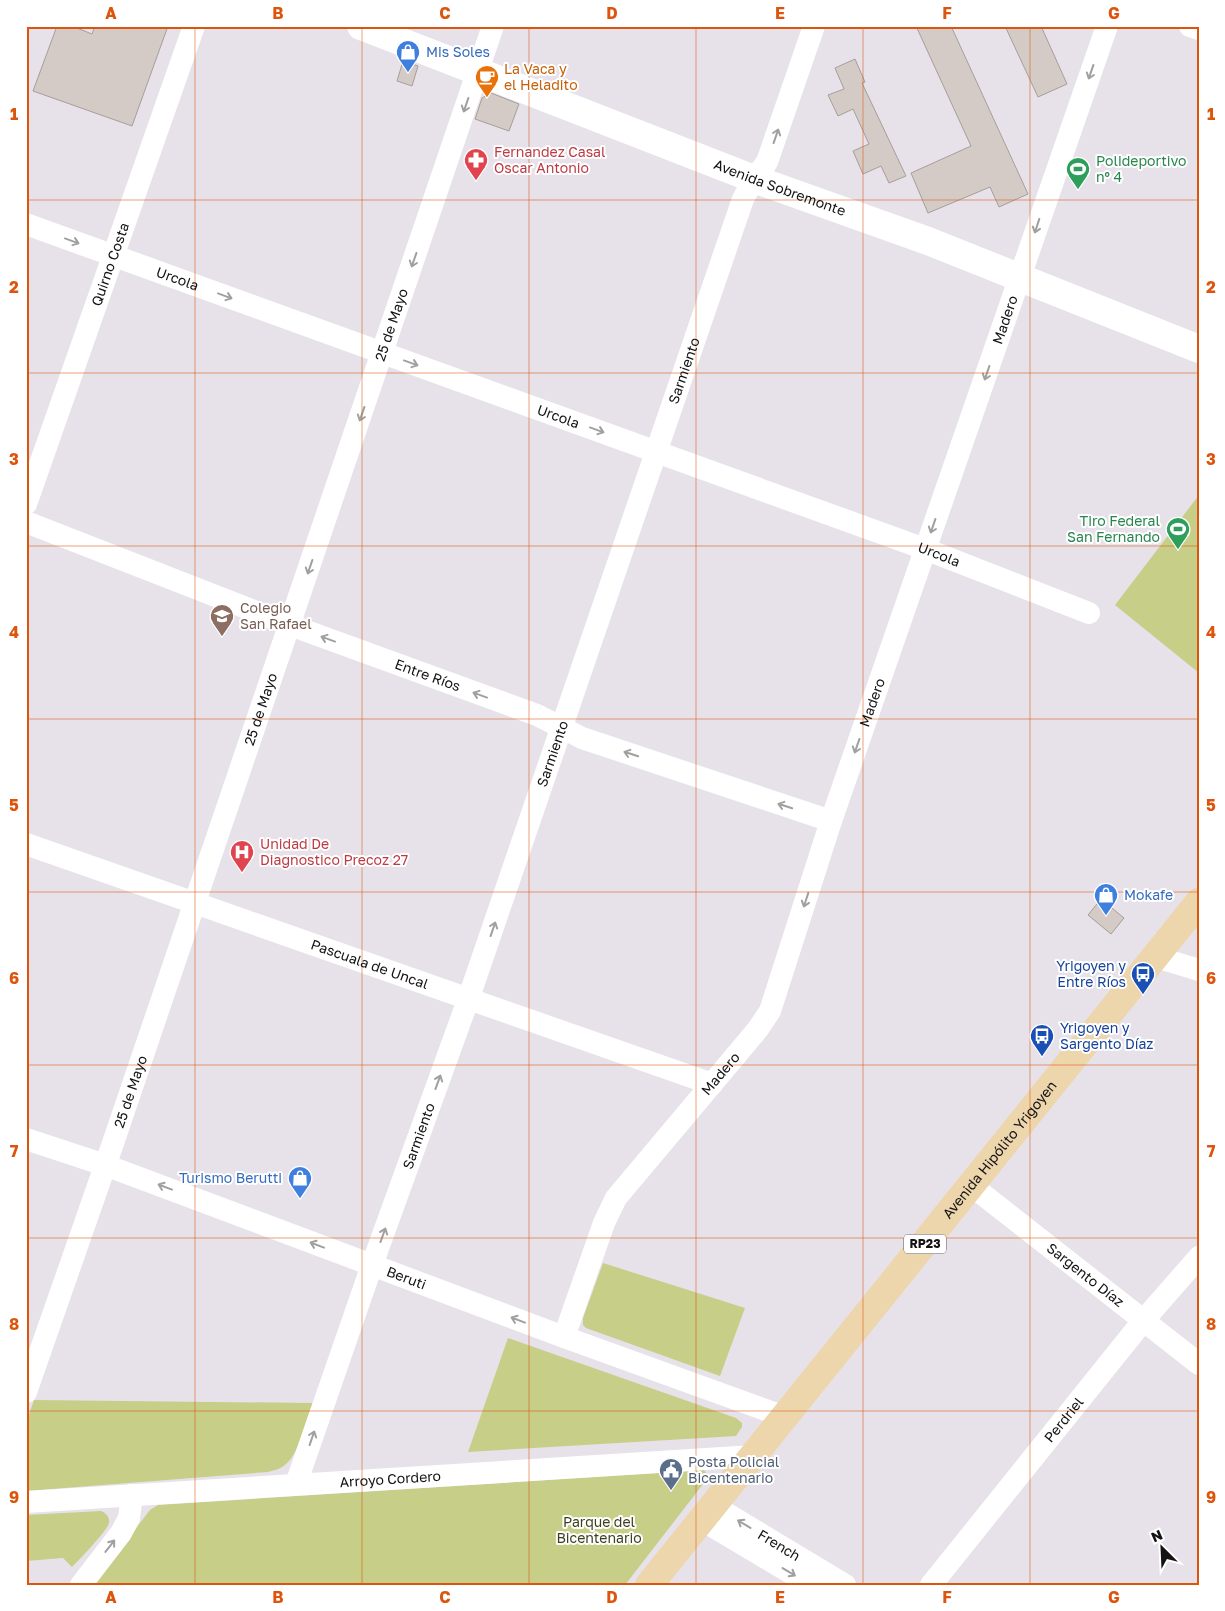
<svg xmlns="http://www.w3.org/2000/svg" width="1225" height="1611" font-family="'Golos Text',sans-serif">
<rect width="100%" height="100%" fill="#e7e2e9"/>
<g fill="#c7ce87">
<polygon points="1199,495 1199,673 1115,605"/>
<polygon points="603,1263 745,1308 720,1376 586,1328 583,1325 583,1318"/>
<polygon points="508,1338 736,1418 742,1423 742,1427 736,1436 468,1452"/>
<path d="M34,1400L313,1403C306,1420 300,1452 286,1464C281,1469 275,1470 268,1472L26,1491V1423Z"/>
<polygon points="704,1470 707,1474 707,1479 625,1585 92,1585 150,1510 158,1505"/>
<path d="M101,1511C106,1513 110,1517 109,1523C107,1531 79,1560 72,1567L63,1558L26,1561V1515Z"/>
</g>
<g fill="#d4cbc7" stroke="#a79e9b">
<polygon points="57,26 72,26 92,34 95,26 168,26 132,126 33,91"/>
<polygon points="916,26 951,26 1028,194 999,207 990,187 928,213 911,173 971,146"/>
<polygon points="1005,26 1041,26 1067,84 1038,97"/>
<polygon points="855,59 865,82 862,83 906,176 889,183 881,166 863,174 853,151 869,144 853,109 838,116 828,95 844,89 835,68"/>
<polygon points="403,61 418,66 412,86 397,81"/>
<polygon points="491,93 519,104 509,131 475,119 482,98"/>
<polygon points="1101,899 1124,918 1111,934 1088,915"/>
</g>
<g fill="none" stroke-linecap="round" stroke-linejoin="round">
<g stroke="#fff" stroke-width="22">
<polyline points="1190,26 1199,29"/>
<path id="s1" d="M26,224L925,549L1089,613"/>
<path id="s2" d="M26,504L194,26"/>
<path id="s3" d="M26,522L290,625L537,715L582,738L831,821"/>
<path id="s4" d="M26,844L712,1084"/>
<polyline points="1156,957 1199,970"/>
<path id="s5" d="M26,1139L105,1165L564,1337L785,1417"/>
<path id="s6" d="M972,1186L1199,1364"/>
<path id="s7" d="M564,1337L604,1223L616,1198L758,1029L770,1011L831,821L1107,26"/>
<path id="s8" d="M26,1392L112,1146L493,26"/>
<path id="s9" d="M296,1484L372,1265L468,1000L743,199L754,179L767,162L814,26"/>
<path id="s10" d="M26,1502L754,1456"/>
<path id="s11" d="M714,1506L845,1585"/>
<polyline points="702,1520 811,1585"/>
<polyline points="81,1585 121,1533 129,1518 132,1495"/>
<path id="s12" d="M931,1585L1143,1321L1199,1257"/>
</g>
<path stroke="#fff" stroke-width="28" id="s13" d="M361,26L754,179L928,241L1199,349"/>
<path stroke="#edd5ac" stroke-width="28" id="s14" d="M649,1585L1199,902"/>
</g>
<defs><path id="oneway-shaft" d="M-6 0H5M1.5-3L5.5 0L1.5 3" fill="none" stroke-width="1.6" stroke-linecap="round" stroke-linejoin="round" transform="scale(1.25)"/></defs>
<g stroke="#a1a0a1">
<use href="#oneway-shaft" transform="translate(1091 72) rotate(109)"/>
<use href="#oneway-shaft" transform="translate(466 105) rotate(109)"/>
<use href="#oneway-shaft" transform="translate(776 136) rotate(-71)"/>
<use href="#oneway-shaft" transform="translate(1037 226) rotate(108)"/>
<use href="#oneway-shaft" transform="translate(72 241) rotate(20)"/>
<use href="#oneway-shaft" transform="translate(414 260) rotate(109)"/>
<use href="#oneway-shaft" transform="translate(225 296) rotate(20)"/>
<use href="#oneway-shaft" transform="translate(411 363) rotate(20)"/>
<use href="#oneway-shaft" transform="translate(987 373) rotate(109)"/>
<use href="#oneway-shaft" transform="translate(362 414) rotate(109)"/>
<use href="#oneway-shaft" transform="translate(597 430) rotate(20)"/>
<use href="#oneway-shaft" transform="translate(933 526) rotate(109)"/>
<use href="#oneway-shaft" transform="translate(310 567) rotate(109)"/>
<use href="#oneway-shaft" transform="translate(328 639) rotate(-160)"/>
<use href="#oneway-shaft" transform="translate(480 695) rotate(-160)"/>
<use href="#oneway-shaft" transform="translate(857 746) rotate(109)"/>
<use href="#oneway-shaft" transform="translate(631 754) rotate(-162)"/>
<use href="#oneway-shaft" transform="translate(785 806) rotate(-162)"/>
<use href="#oneway-shaft" transform="translate(806 900) rotate(108)"/>
<use href="#oneway-shaft" transform="translate(493 929) rotate(-71)"/>
<use href="#oneway-shaft" transform="translate(438 1082) rotate(-70)"/>
<use href="#oneway-shaft" transform="translate(165 1187) rotate(-159)"/>
<use href="#oneway-shaft" transform="translate(383 1235) rotate(-70)"/>
<use href="#oneway-shaft" transform="translate(317 1245) rotate(-159)"/>
<use href="#oneway-shaft" transform="translate(518 1320) rotate(-159)"/>
<use href="#oneway-shaft" transform="translate(312 1438) rotate(-71)"/>
<use href="#oneway-shaft" transform="translate(744 1524) rotate(-149)"/>
<use href="#oneway-shaft" transform="translate(110 1546) rotate(-52)"/>
<use href="#oneway-shaft" transform="translate(789 1572) rotate(31)"/>
</g>
<path fill="none" stroke="#dd550c" stroke-width="1" stroke-opacity="0.55" d="M195,26V1585M362,26V1585M529,26V1585M696,26V1585M863,26V1585M1030,26V1585M26,200H1199M26,373H1199M26,546H1199M26,719H1199M26,892H1199M26,1065H1199M26,1238H1199M26,1411H1199"/>
<defs>
<g id="shop-pin" transform="scale(1.25)"><path d="M0 17L-7.5 6A9.5 9.5 0 1 1 7.5 6Z" fill="#3f7fe0" stroke="#fff"/><path d="M-5-2.5h2.3a2.7 3.5 0 0 1 5.4 0H5L5.5 6h-11ZM-1.5-2.5h3a1.5 2.3 0 0 0-3 0Z" fill="#fff"/></g>
<g id="cafe-pin" transform="scale(1.25)"><path d="M0 17L-7.5 6A9.5 9.5 0 1 1 7.5 6Z" fill="#e8710a" stroke="#fff"/><path d="M-5.5-4.5H6V0H3Q3 3.5 0 3.5H-2.5Q-5.5 3.5-5.5 0ZM3-3.2v2h1.7v-2ZM-6 4.5H4V6H-6Z" fill="#fff"/></g>
<g id="pharmacy-pin" transform="scale(1.25)"><path d="M0 17L-7.5 6A9.5 9.5 0 1 1 7.5 6Z" fill="#e0444e" stroke="#fff"/><path d="M-2-6h4v4h4v4h-4v4h-4v-4h-4v-4h4Z" fill="#fff"/></g>
<g id="stadium-pin" transform="scale(1.25)"><path d="M0 17L-7.5 6A9.5 9.5 0 1 1 7.5 6Z" fill="#2e9e5b" stroke="#fff"/><path d="M0-5a6.5 5 0 1 0 0 10a6.5 5 0 1 0 0-10ZM-3.5-1.8h7v3.6h-7Z" fill="#fff"/></g>
<g id="school-pin" transform="scale(1.25)"><path d="M0 17L-7.5 6A9.5 9.5 0 1 1 7.5 6Z" fill="#8d6e63" stroke="#fff"/><path d="M0-5L7-2L0 1L-7-2ZM-4 1L0 2.5L4 1V4Q0 6-4 4Z" fill="#fff"/></g>
<g id="hospital-pin" transform="scale(1.25)"><path d="M0 17L-7.5 6A9.5 9.5 0 1 1 7.5 6Z" fill="#e0444e" stroke="#fff"/><path d="M-5-5h3v3.5h4V-5h3V5h-3V1.5h-4V5h-3Z" fill="#fff"/></g>
<g id="bus-pin" transform="scale(1.25)"><path d="M0 17L-7.5 6A9.5 9.5 0 1 1 7.5 6Z" fill="#1a4fb4" stroke="#fff"/><path d="M-5-6H5V4H4V6H2V4H-2V6H-4V4H-5ZM-3.5-4V0h7V-4ZM-3.5 1.2v1.5H-2V1.2ZM2 1.2v1.5H3.5V1.2Z" fill="#fff"/></g>
<g id="civic-pin" transform="scale(1.25)"><path d="M0 17L-7.5 6A9.5 9.5 0 1 1 7.5 6Z" fill="#5c6f8a" stroke="#fff"/><path d="M-.6-6.5H3V-4.5H.6V-3L4-1V1h2V6H-6V1h2V-1L-.6-3ZM-1.2 2.5V6h2.4V2.5Z" fill="#fff"/></g>
</defs>
<g fill-rule="evenodd">
<use href="#shop-pin" x="408" y="52"/>
<use href="#cafe-pin" x="487" y="77"/>
<use href="#pharmacy-pin" x="476" y="160"/>
<use href="#stadium-pin" x="1078" y="169"/>
<use href="#stadium-pin" x="1178" y="529"/>
<use href="#school-pin" x="222" y="616"/>
<use href="#hospital-pin" x="242" y="852"/>
<use href="#shop-pin" x="1106" y="895"/>
<use href="#bus-pin" x="1143" y="974"/>
<use href="#bus-pin" x="1042" y="1036"/>
<use href="#shop-pin" x="300" y="1178"/>
<use href="#civic-pin" x="671" y="1470"/>
</g>
<g text-anchor="middle" stroke-width="4" stroke-linejoin="round" paint-order="stroke">
<rect fill="#fff" stroke="#5a595a" stroke-width="1" x="904" y="1234.5" width="42" height="19" rx="4"/>
<g font-size="12" font-weight="bold" fill="#141214">
<text x="925" y="1248">RP23</text>
</g>
<g font-size="14" fill="#366cbe" stroke="#fff" text-anchor="start">
<text x="426" y="57">Mis Soles</text>
<text x="1124" y="900">Mokafe</text>
<text x="282" y="1183" text-anchor="end">Turismo Berutti</text>
</g>
<g font-size="14" fill="#c56008" stroke="#fff" text-anchor="start">
<text x="504" y="74">La Vaca y<tspan x="504" dy="16">el Heladito</tspan></text>
</g>
<g font-size="14" fill="#be3a42" stroke="#fff" text-anchor="start">
<text x="494" y="157">Fernandez Casal<tspan x="494" dy="16">Oscar Antonio</tspan></text>
<text x="260" y="849">Unidad De<tspan x="260" dy="16">Diagnostico Precoz 27</tspan></text>
</g>
<g font-size="14" fill="#27864d" stroke="#fff" text-anchor="start">
<text x="1096" y="166">Polideportivo<tspan x="1096" dy="16">nº 4</tspan></text>
<text x="1160" y="526" text-anchor="end">Tiro Federal<tspan x="1160" dy="16">San Fernando</tspan></text>
</g>
<g font-size="14" fill="#141214" stroke="#fff">
<text dy="5" stroke="none"><textPath href="#s13" startOffset="449">Avenida Sobremonte</textPath></text>
<text dy="5" stroke="none"><textPath href="#s2" startOffset="254">Quirno Costa</textPath></text>
<text dy="5" stroke="none"><textPath href="#s1" startOffset="161">Urcola</textPath></text>
<text dy="5" stroke="none"><textPath href="#s7" startOffset="1121">Madero</textPath></text>
<text dy="5" stroke="none"><textPath href="#s8" startOffset="1128">25 de Mayo</textPath></text>
<text dy="5" stroke="none"><textPath href="#s9" startOffset="1179">Sarmiento</textPath></text>
<text dy="5" stroke="none"><textPath href="#s1" startOffset="566">Urcola</textPath></text>
<text dy="5" stroke="none"><textPath href="#s1" startOffset="971">Urcola</textPath></text>
<text dy="5" stroke="none"><textPath href="#s3" startOffset="430">Entre Ríos</textPath></text>
<text dy="5" stroke="none"><textPath href="#s7" startOffset="716">Madero</textPath></text>
<text dy="5" stroke="none"><textPath href="#s8" startOffset="722">25 de Mayo</textPath></text>
<text dy="5" stroke="none"><textPath href="#s9" startOffset="774">Sarmiento</textPath></text>
<text dy="5" stroke="none"><textPath href="#s4" startOffset="364">Pascuala de Uncal</textPath></text>
<text dy="5" stroke="none"><textPath href="#s7" startOffset="311">Madero</textPath></text>
<text dy="5" stroke="none"><textPath href="#s8" startOffset="318">25 de Mayo</textPath></text>
<text dy="5" stroke="none"><textPath href="#s9" startOffset="369">Sarmiento</textPath></text>
<text dy="5" stroke="none"><textPath href="#s14" startOffset="559">Avenida Hipólito Yrigoyen</textPath></text>
<text dy="5" stroke="none"><textPath href="#s6" startOffset="144">Sargento Díaz</textPath></text>
<text dy="5" stroke="none"><textPath href="#s5" startOffset="405">Beruti</textPath></text>
<text dy="5" stroke="none"><textPath href="#s12" startOffset="212">Perdriel</textPath></text>
<text dy="5" stroke="none"><textPath href="#s10" startOffset="365">Arroyo Cordero</textPath></text>
<text dy="5" stroke="none"><textPath href="#s11" startOffset="76">French</textPath></text>
</g>
<g font-size="14" fill="#785e54" stroke="#fff" text-anchor="start">
<text x="240" y="613">Colegio<tspan x="240" dy="16">San Rafael</tspan></text>
</g>
<g font-size="14" fill="#164399" stroke="#fff" text-anchor="end">
<text x="1126" y="971">Yrigoyen y<tspan x="1126" dy="16">Entre Ríos</tspan></text>
<text x="1060" y="1033" text-anchor="start">Yrigoyen y<tspan x="1060" dy="16">Sargento Díaz</tspan></text>
</g>
<g font-size="14" fill="#4e5e75" stroke="#fff" text-anchor="start">
<text x="688" y="1467">Posta Policial<tspan x="688" dy="16">Bicentenario</tspan></text>
</g>
<g font-size="14" fill="#3d401c" stroke="#fff">
<text x="599" y="1527">Parque del<tspan x="599" dy="16">Bicentenario</tspan></text>
</g>
</g>
<rect width="1225" height="1611" fill="none" stroke="#ffffff" stroke-width="55"/>
<g transform="translate(1162 1548) rotate(336)" stroke="#ffffff" stroke-width="4" paint-order="stroke">
<path d="M0-4L9 19L0 12L-9 19Z" fill="#141214"/>
<text y="-8" font-size="14" font-weight="bold" text-anchor="middle" fill="#141214">N</text>
</g>
<rect x="28" y="28" width="1170" height="1556" fill="none" stroke="#dd550c" stroke-width="2"/>
<g font-size="16" text-anchor="middle" font-weight="bold" fill="#dd550c">
<text x="111" y="19">A</text>
<text x="278" y="19">B</text>
<text x="445" y="19">C</text>
<text x="612" y="19">D</text>
<text x="780" y="19">E</text>
<text x="947" y="19">F</text>
<text x="1114" y="19">G</text>
<text x="14" y="120">1</text>
<text x="1211" y="120">1</text>
<text x="14" y="293">2</text>
<text x="1211" y="293">2</text>
<text x="14" y="465">3</text>
<text x="1211" y="465">3</text>
<text x="14" y="638">4</text>
<text x="1211" y="638">4</text>
<text x="14" y="811">5</text>
<text x="1211" y="811">5</text>
<text x="14" y="984">6</text>
<text x="1211" y="984">6</text>
<text x="14" y="1157">7</text>
<text x="1211" y="1157">7</text>
<text x="14" y="1330">8</text>
<text x="1211" y="1330">8</text>
<text x="14" y="1503">9</text>
<text x="1211" y="1503">9</text>
<text x="111" y="1603">A</text>
<text x="278" y="1603">B</text>
<text x="445" y="1603">C</text>
<text x="612" y="1603">D</text>
<text x="780" y="1603">E</text>
<text x="947" y="1603">F</text>
<text x="1114" y="1603">G</text>
</g>
</svg>
